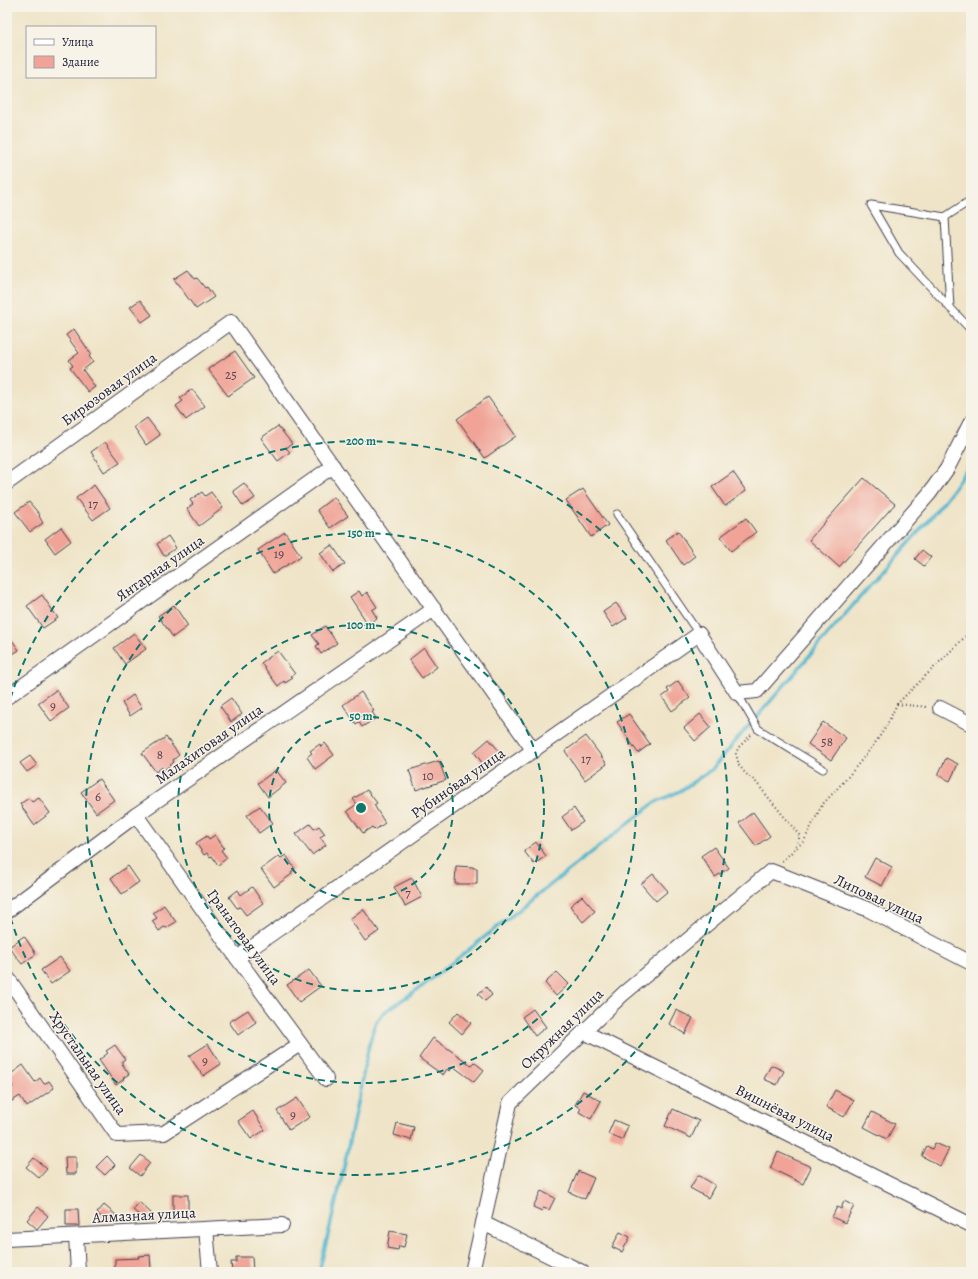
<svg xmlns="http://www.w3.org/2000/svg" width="978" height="1279" font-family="Alegreya,serif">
<rect width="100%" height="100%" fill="#f7f3e8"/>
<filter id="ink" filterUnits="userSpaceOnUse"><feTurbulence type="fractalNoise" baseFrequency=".025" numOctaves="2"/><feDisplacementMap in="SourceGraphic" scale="8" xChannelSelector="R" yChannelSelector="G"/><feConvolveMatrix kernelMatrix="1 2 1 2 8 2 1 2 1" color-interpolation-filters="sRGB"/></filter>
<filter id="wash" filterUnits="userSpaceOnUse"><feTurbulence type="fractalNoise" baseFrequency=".012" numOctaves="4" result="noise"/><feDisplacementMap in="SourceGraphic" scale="16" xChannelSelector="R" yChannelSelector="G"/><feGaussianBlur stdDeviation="0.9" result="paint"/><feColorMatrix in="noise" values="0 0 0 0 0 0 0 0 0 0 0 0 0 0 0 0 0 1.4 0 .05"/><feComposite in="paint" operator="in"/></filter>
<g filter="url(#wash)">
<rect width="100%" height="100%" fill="#efe4c7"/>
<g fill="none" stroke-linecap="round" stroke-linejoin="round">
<g stroke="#4fb5ce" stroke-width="3.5">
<path d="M756,718C794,674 831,630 869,587C905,547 943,508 971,462"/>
<polyline points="319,1272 341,1181 369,1045 375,1024 383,1013 424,985 654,803 680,791 712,769 750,724"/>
</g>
</g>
<g id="blocks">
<g fill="#f0a396">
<polygon points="188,270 195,279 197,278 205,288 207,287 214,297 196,309 174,279"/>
<polygon points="140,300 152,315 142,322 130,307"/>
<polygon points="74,329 91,354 89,356 93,362 83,370 95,387 88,392 70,368 73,366 69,360 79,353 66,335"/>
<polygon points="235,351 254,378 228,396 208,369"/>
<polygon points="192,389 205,406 186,420 176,406 183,401 180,398"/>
<polygon points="488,397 516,436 485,458 457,419"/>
<polygon points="147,418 160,435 146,445 134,427"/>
<polygon points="278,426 292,444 286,448 290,452 278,461 261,438"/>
<polygon points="105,442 120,462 104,472 91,452"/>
<polygon points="733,472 746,491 725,506 712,487"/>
<polygon points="864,478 895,504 839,567 809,540"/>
<polygon points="244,483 255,498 243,506 233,491"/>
<polygon points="94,485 110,508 93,520 76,498"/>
<polygon points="583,489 608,525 591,537 566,500"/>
<polygon points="202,492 205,496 211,492 223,508 199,526 187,509 193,504 190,500"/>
<polygon points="334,497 348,516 330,528 317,510"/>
<polygon points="29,502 40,515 39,516 43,523 30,532 15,512"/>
<polygon points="746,518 756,532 731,551 720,537"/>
<polygon points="61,527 71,541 55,553 45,539"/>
<polygon points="678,531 695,556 683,565 666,540"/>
<polygon points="285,532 301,556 273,574 258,550"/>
<polygon points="168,536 176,548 164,556 157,544"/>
<polygon points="332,545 345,564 333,572 320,553"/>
<polygon points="922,550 931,557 924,566 915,559"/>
<polygon points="359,591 362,596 367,592 377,607 372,610 377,618 368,624 350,597"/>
<polygon points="42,595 58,618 43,628 27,606"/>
<polygon points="616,603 627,618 613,627 603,612"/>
<polygon points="174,605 188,626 173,637 158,616"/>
<polygon points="325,626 337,643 321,654 316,646 319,644 312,635"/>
<polygon points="7,633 19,650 7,658"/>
<polygon points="134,633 146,649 125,664 114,648"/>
<polygon points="424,648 437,667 422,678 409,660"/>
<polygon points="278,651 295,674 291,676 293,678 285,683 284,681 278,686 261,663"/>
<polygon points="678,681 690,698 672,711 662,697 669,692 667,689"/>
<polygon points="56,690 69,708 51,721 38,703"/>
<polygon points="361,692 374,711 372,712 376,718 362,727 359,722 356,724 343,705"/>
<polygon points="133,695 142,708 130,716 122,703"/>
<polygon points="231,698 242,714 231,722 220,706"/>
<polygon points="629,714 650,744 638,753 617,722"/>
<polygon points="700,714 711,727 695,741 684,728"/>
<polygon points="823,722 846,738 831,760 808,744"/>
<polygon points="586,736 607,764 585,780 565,751"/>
<polygon points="166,737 179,755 173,760 174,762 164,770 162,767 156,772 142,753"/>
<polygon points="489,739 500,752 483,764 474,752"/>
<polygon points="325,743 334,755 315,769 307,757 312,753 310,751 320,744 321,747"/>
<polygon points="30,756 37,765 27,772 20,763"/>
<polygon points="946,758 958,764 950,781 938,775"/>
<polygon points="439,761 446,780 416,790 409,770"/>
<polygon points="276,770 286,783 268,797 258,783"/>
<polygon points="99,779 114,800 96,813 81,792"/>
<polygon points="367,790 377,803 374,805 385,823 375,830 372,827 363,833 347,811 357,804 353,799"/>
<polygon points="29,798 32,802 39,798 50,813 34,825 20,804"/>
<polygon points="260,806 273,823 259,833 247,815"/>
<polygon points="574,808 583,822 571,830 562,817"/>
<polygon points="753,812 770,836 756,846 739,823"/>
<polygon points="310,824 314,829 319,826 325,834 320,837 326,845 312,855 296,834"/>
<polygon points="215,835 224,848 221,850 227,858 218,865 212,856 210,857 207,853 204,855 196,843 207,836 209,839"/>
<polygon points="536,842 546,856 534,864 524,851"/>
<polygon points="714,847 729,868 715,877 701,856"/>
<polygon points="286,855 295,869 291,872 292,874 274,887 261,869 279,856 281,858"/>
<polygon points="875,858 892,867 882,886 865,877"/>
<polygon points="128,866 139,882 122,894 111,878"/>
<polygon points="456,866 473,867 473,868 477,868 477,884 455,884"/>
<polygon points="653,874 668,891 656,901 641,884"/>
<polygon points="412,878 422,897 405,906 394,887"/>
<polygon points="252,887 263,903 246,915 240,907 237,908 229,897 238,890 241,895"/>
<polygon points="582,896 595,911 583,922 570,906"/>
<polygon points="164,905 176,922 166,928 164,927 159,931 152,921 157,918 153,913"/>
<polygon points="363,909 379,931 365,941 350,919"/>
<polygon points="24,936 36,954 22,964 9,947"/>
<polygon points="60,957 70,971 51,984 41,970"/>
<polygon points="309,970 321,986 299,1002 287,985"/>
<polygon points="557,972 569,984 556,996 545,983"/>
<polygon points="486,987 492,995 485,1001 478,994"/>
<polygon points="533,1009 546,1027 535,1036 522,1017"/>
<polygon points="248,1010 256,1022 238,1035 229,1022"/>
<polygon points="676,1010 693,1018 685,1034 669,1024"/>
<polygon points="458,1012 471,1023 462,1034 449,1022"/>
<polygon points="433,1038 471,1065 474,1062 484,1070 474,1082 453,1066 450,1071 447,1069 443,1075 419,1058"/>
<polygon points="208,1044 221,1064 203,1076 189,1056"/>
<polygon points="115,1045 125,1059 122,1061 122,1064 129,1074 123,1078 124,1079 116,1085 99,1060 108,1053 106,1051"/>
<polygon points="23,1065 35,1082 40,1078 44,1084 49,1081 54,1088 27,1107 20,1096 12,1101 7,1094 7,1091 13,1087 7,1077"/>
<polygon points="771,1065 784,1071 777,1085 764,1079"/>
<polygon points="835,1090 854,1100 844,1117 826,1107"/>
<polygon points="583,1091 601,1101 591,1119 579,1112 581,1108 575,1105"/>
<polygon points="297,1098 310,1117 289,1130 277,1111"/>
<polygon points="673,1109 699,1121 691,1138 665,1126"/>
<polygon points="253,1111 265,1130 251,1139 238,1121"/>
<polygon points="872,1112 895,1124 887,1139 864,1127"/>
<polygon points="614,1120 628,1126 622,1140 608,1134"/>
<polygon points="397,1123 414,1127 411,1140 394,1135"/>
<polygon points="935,1143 949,1149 940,1166 922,1156 927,1146 932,1149"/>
<polygon points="778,1152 811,1167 803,1184 770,1168"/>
<polygon points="141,1155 150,1163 140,1176 130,1168"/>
<polygon points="107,1156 115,1165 105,1175 96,1167"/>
<polygon points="65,1157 76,1157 76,1174 66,1174"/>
<polygon points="34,1158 47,1169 39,1178 26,1167"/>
<polygon points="578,1171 594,1178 585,1199 569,1192"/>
<polygon points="698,1175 715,1185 708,1198 690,1188"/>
<polygon points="541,1191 555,1198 549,1210 543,1208 542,1211 533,1207"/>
<rect x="173" y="1195" width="15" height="17"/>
<polygon points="844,1201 854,1206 845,1223 832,1217 837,1207 841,1209"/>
<polygon points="139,1202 151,1213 145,1220 133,1210"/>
<polygon points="104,1205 116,1215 109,1223 97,1213"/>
<polygon points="38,1207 48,1216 37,1229 27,1220"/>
<polygon points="66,1209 78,1209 79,1226 66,1226"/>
<polygon points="390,1231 407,1234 404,1247 399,1246 398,1250 387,1248"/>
<polygon points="620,1232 630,1237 622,1252 612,1247"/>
<polygon points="150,1255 151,1269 131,1271 131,1272 115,1272 115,1259 139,1258 138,1256"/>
<polygon points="236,1257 252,1257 253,1272 232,1272 231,1262 236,1262"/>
</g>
</g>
</g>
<g filter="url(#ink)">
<use href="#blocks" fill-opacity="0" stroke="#413f50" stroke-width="1"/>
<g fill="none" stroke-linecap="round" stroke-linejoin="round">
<g stroke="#413f50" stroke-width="9">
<g id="lane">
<polyline points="971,200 945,217 871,205 899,253 971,330"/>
<polyline points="945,217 950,308"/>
<polyline points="617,514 699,634"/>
<polyline points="737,693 758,729 823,769"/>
</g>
</g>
<g stroke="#413f50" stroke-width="16">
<g id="street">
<polyline points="7,483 231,322 534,751"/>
<polyline points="7,697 333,466"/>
<polyline points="940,708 971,724"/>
<polyline points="136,815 237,958 326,1079"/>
<polyline points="7,911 136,815 434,609"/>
<polyline points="237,958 699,634 737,693 757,691 929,494 947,469 971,422"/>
<polyline points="7,977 117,1135 164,1133 300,1044"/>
<polyline points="584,1032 971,1225"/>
<polyline points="483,1223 582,1272"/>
<polyline points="206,1229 210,1272"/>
<polyline points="76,1236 78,1272"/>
<polyline points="7,1239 282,1225"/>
<polyline points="472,1272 510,1103 623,994 771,871 867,909 971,963"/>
</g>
</g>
<g stroke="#413f50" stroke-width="2" stroke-dasharray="1 3" stroke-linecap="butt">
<polyline points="897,704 928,707"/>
<polyline points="751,735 738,748 736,754 739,765 745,773 755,781 800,836 794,850"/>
<polyline points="782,861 804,841 822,805 847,778 873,746 886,727 897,704 971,631"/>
</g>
<use href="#lane" stroke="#fff" stroke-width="7"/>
<use href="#street" stroke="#fff" stroke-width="14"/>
</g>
</g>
<g fill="none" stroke="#0f766e" stroke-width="2" stroke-dasharray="7 5">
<circle cx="361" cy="808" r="92"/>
<circle cx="361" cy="808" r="183"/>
<circle cx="361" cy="808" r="275"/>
<path d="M7 710A367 367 0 1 1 7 906"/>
</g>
<g text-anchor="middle" stroke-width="3" stroke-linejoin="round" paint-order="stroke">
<g font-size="13" fill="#564252">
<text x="231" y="379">25</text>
<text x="93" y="508">17</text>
<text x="279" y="558">19</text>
<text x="53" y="710">9</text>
<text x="827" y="746">58</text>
<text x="160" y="759">8</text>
<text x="586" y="763">17</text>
<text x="428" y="780">10</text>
<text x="98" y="801">6</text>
<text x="408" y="897">7</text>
<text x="205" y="1065">9</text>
<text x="293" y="1119">9</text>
</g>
<g font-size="15" fill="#22223b" stroke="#f7f3e8">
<text transform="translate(109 389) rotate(-36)" y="5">Бирюзовая улица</text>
<text transform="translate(160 568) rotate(-35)" y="5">Янтарная улица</text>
<text transform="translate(209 744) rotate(-35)" y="5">Малахитовая улица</text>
<text transform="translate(458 783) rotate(-35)" y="5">Рубиновая улица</text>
<text transform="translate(879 899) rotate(25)" y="5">Липовая улица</text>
<text transform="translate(244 937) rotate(54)" y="5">Гранатовая улица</text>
<text transform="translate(562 1029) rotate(-44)" y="5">Окружная улица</text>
<text transform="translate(88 1063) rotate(55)" y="5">Хрустальная улица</text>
<text transform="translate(785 1113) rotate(27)" y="5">Вишнёвая улица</text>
<text transform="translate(144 1215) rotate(-3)" y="5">Алмазная улица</text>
</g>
</g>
<circle cx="361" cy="808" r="6" fill="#0f766e" stroke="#f7f3e8" stroke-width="2"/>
<g font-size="12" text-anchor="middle" font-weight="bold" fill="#0f766e" stroke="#f7f3e8" stroke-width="3" stroke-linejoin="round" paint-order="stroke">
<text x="361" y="445">200 m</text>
<text x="361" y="537">150 m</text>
<text x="361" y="629">100 m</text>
<text x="361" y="720">50 m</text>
</g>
<rect width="978" height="1279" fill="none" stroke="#f7f3e8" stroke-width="24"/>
<rect x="26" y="26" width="130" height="52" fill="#f7f3e8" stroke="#a29fa3"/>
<rect x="34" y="39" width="20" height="6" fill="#ffffff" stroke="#a29fa3"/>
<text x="62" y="46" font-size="12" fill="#22223b">Улица</text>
<rect x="34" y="56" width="20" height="12" fill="#f0a396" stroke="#a29fa3"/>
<text x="62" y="66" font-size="12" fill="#22223b">Здание</text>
</svg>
